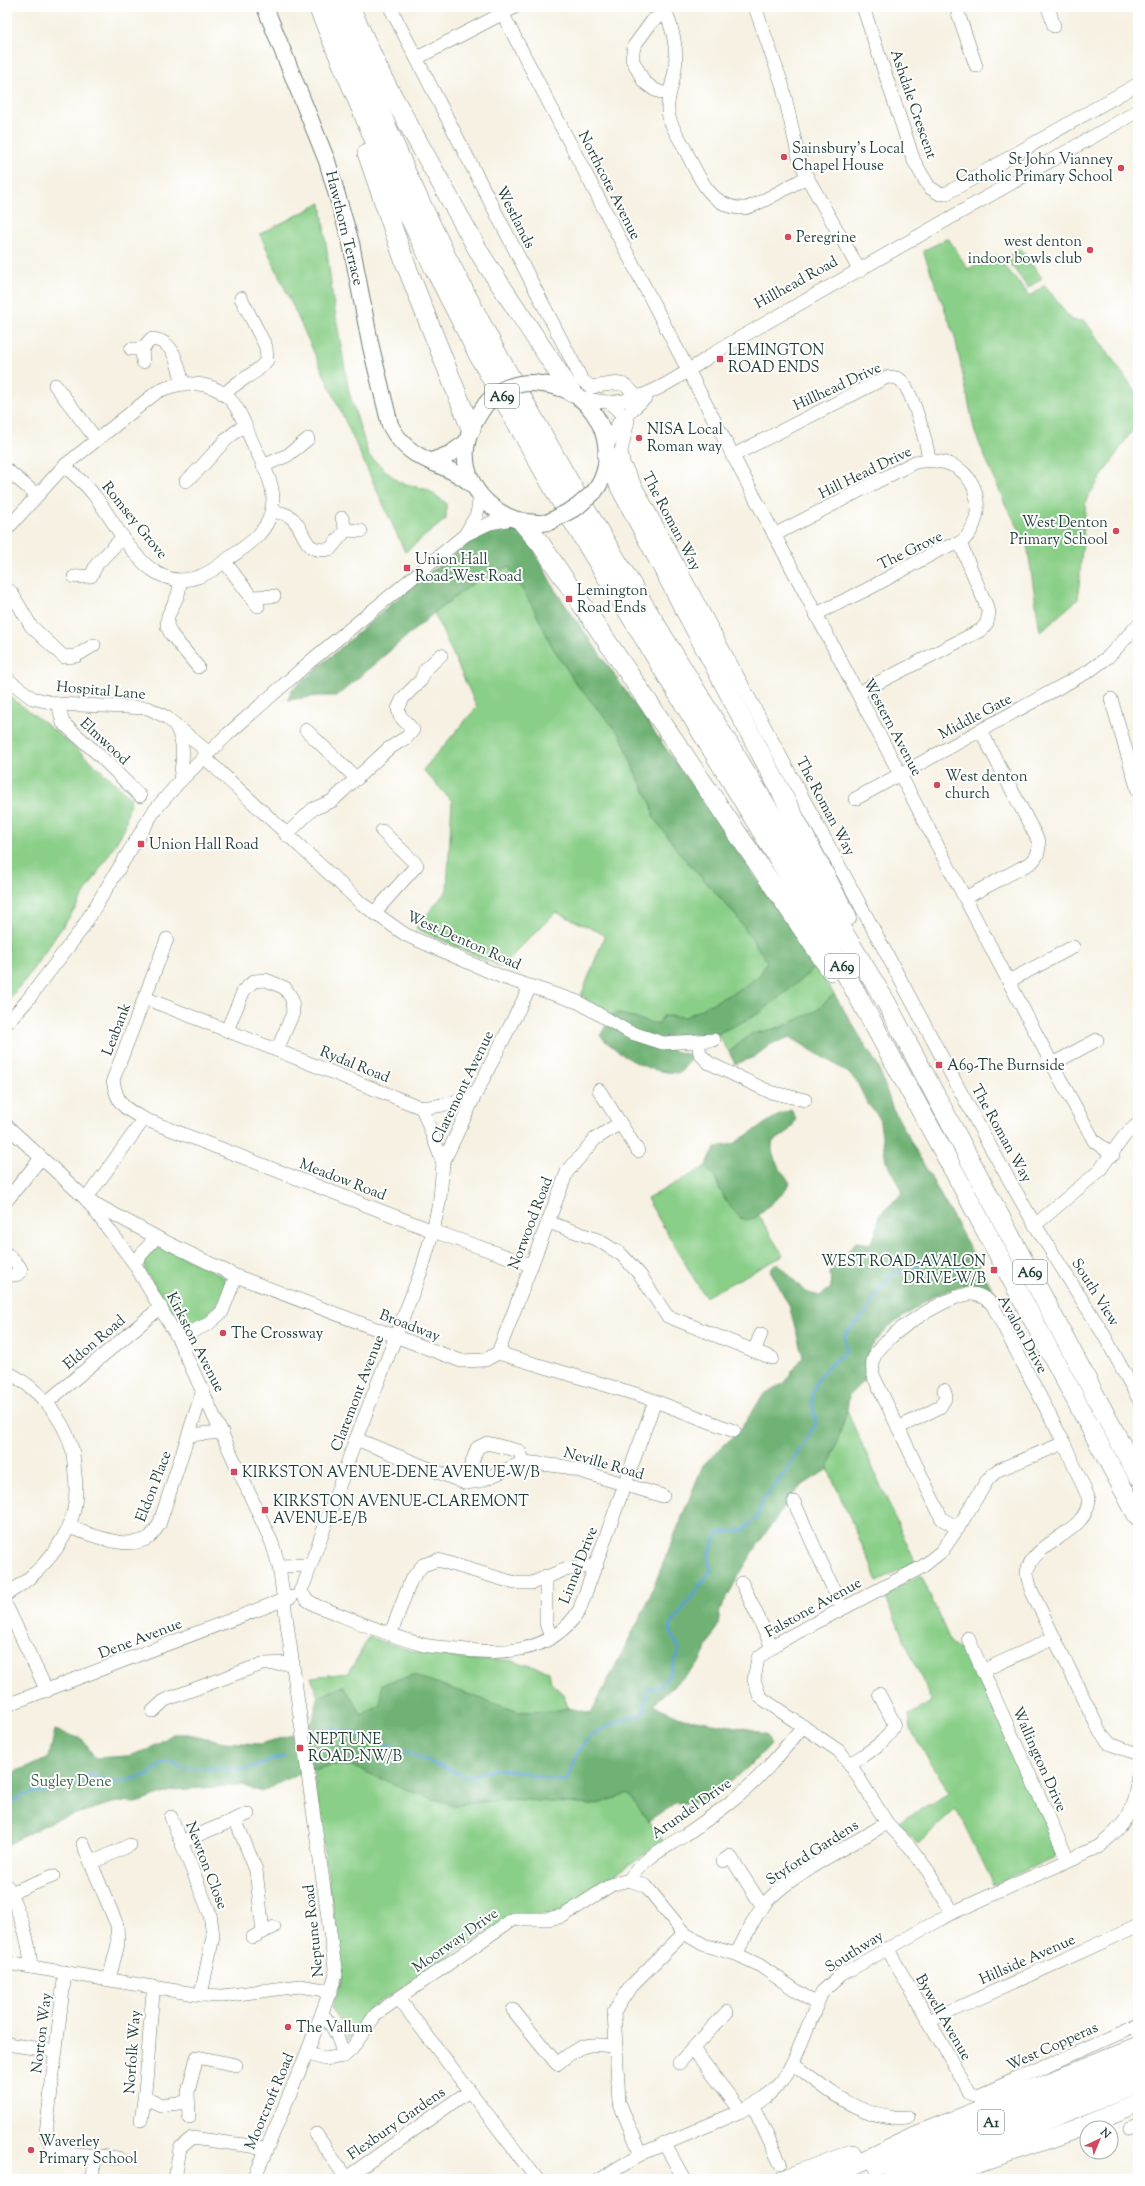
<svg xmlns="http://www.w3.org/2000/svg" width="1145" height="2186" font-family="'Sorts Mill Goudy',serif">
<rect width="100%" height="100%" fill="#fff"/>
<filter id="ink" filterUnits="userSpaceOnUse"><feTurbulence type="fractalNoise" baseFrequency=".025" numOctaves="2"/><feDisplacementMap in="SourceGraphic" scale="8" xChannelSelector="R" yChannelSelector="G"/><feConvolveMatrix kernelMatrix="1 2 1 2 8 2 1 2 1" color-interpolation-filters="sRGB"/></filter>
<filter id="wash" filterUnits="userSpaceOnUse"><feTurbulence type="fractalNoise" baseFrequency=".012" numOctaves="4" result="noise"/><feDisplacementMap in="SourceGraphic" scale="16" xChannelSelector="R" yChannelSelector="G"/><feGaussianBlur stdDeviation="0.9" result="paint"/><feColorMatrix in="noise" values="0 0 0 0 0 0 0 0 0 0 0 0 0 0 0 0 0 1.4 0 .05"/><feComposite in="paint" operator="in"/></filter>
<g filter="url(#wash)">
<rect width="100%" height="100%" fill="#f6f1e2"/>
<g fill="#8acf88" stroke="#54865e">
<polygon points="321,203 333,300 349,392 369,456 399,482 428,490 446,503 446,519 405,552 260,234"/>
<polygon points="948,238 968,269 996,255 1030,296 1045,285 1071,320 1085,321 1138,395 1138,421 1086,500 1078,599 1040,632 1027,543 1005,504 975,433 955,337 923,251"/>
<polygon points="1020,248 1042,278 1028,288 1006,258"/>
<polygon points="509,567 533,607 553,648 577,685 621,736 635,772 652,805 654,816 680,854 734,913 767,961 760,975 742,988 686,1017 663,1016 658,1025 617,1013 612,1015 581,996 605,935 556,912 501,967 416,928 447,890 452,801 423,770 477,707 434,613 489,571"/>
<path d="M7,695C51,726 92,761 131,798L124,830L75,909L23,983L7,1001Z"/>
<polygon points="815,965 834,994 816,1011 782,1027 751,1034 729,1052 717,1034 760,1013 809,973"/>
<polygon points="705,1167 715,1177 720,1191 755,1218 758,1214 783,1256 705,1297 647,1199"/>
<path d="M164,1247L224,1277L228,1286C222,1301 209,1322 193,1327C189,1329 183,1328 180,1328L145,1270L144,1262C149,1253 153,1249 164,1247Z"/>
<polygon points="847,1411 915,1562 878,1581 828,1469"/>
<polygon points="921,1575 951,1643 970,1657 1056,1845 1055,1857 993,1885 956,1809 918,1844 897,1823 949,1793 911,1730 909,1715 932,1702 884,1594"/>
<polygon points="369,1637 416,1652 475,1660 509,1660 549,1671 551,1683 564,1695 568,1708 553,1711 519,1712 413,1675 380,1704 362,1715 344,1686 318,1697 311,1677 349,1673"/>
<polygon points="332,1765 352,1766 415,1793 454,1805 513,1799 593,1805 628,1794 664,1841 559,1913 512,1916 370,2008 349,2041 332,2008 342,1977 313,1770"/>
</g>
<g fill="#6fb274" stroke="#477854">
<path d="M514,528L533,548L555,590L811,956L815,965L809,973L760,1013L717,1034L665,1036L667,1049L693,1056L680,1073C646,1072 625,1059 600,1036L612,1015L617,1013L658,1025L663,1016L686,1017L742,988L760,975L767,961L734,913L680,854L653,816L652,805L635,772L621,736L577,685L553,648L533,607L509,567L489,571L434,613L337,696H317L288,700L291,691L414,584L477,537L497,529Z"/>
<path d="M834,994L878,1066L892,1107L999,1301L982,1289L961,1285L932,1297L888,1327L868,1351L869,1376L849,1395L847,1411L828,1469L798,1488L764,1535L739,1575L720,1610L718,1625L699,1663L653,1705L683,1718L754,1730L766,1735L771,1744L748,1768L698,1803H675L648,1821L628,1794L593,1805L513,1799L454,1805L415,1793L352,1766L332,1765L297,1774L261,1792L242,1785L174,1790L136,1803L116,1802L52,1821L7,1845V1776C20,1767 36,1766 49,1757L55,1730L82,1739L95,1758L128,1756L149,1749L173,1734H188L225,1742L260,1744L292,1735L313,1720L318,1697L344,1686L362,1715L380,1704L382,1684L413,1675L519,1712L553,1711L568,1708L591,1713L645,1608L703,1465L740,1430L764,1394L783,1384L803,1357L789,1305L770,1270L778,1263L805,1292L820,1296L831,1288L830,1271L856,1242L870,1244L876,1233L879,1215L903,1193L886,1161L879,1117L867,1103L857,1082L847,1072L790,1037L771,1044L754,1057L735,1064L729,1052L751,1034L782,1027L816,1011Z"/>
<path d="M791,1110L796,1118C792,1130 784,1136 773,1141C768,1157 782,1170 790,1183L785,1191L755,1218L747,1220L740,1218L725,1200L715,1177L705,1167L716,1147L733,1144L780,1114Z"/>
</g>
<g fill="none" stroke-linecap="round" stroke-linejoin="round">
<g stroke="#5ba3d2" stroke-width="3">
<path d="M330,1727C377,1738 422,1759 467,1777L494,1769L526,1772L530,1775L566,1782C581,1732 598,1729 644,1713L647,1689L660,1686L670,1674L679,1649L669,1627L711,1571L708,1555L718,1533L744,1530L757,1517L764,1499L784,1474L816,1424C815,1416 811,1404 812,1396C815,1376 830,1363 846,1352L845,1334L867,1312L879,1290L893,1273L915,1270L923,1262L945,1260L962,1269"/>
<polyline points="7,1804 27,1794 68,1787 91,1775 113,1783 149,1775 160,1764 173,1762 181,1768 245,1769 284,1756"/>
</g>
</g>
</g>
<g filter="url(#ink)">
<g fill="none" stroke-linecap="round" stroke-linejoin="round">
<g stroke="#6a7c71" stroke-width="14">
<g id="minor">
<path d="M390,7L582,380L591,387C619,384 623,376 640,402"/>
<polyline points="499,7 688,370 1052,1064 1094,1141 1113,1155"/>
<path d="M664,7C672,28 678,46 675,69C673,85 665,101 669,117C671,126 678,136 683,145C696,171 709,209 744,208C754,208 795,183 807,177"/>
<polyline points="755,7 782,84 798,154 807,177 860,271"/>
<polyline points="863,7 914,161 929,187 940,194 947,193 970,180 1138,84"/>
<polyline points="956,7 976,66"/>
<polyline points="1048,7 1054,26"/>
<polyline points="667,16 661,16 653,20 634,46 632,59 644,82 655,90 669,95"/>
<polyline points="417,58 515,7"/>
<polyline points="131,349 142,349 143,362"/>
<path d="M142,349L151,339C175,340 177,364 183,383"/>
<polyline points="55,385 96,439"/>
<path d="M224,395C237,379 256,376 267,360L266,347L241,298"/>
<path d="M577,396C587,399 597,402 608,402C645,404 692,368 722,348L1138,111"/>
<polyline points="609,402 625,417 628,421 621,451 623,463 987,1141 1035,1225 1104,1335 1138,1398"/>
<polyline points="606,449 619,422 646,397"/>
<path d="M732,456L887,377C890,377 895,377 899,379C912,387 927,444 929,460"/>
<polyline points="263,466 288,455 308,439"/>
<polyline points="7,470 37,495"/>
<path d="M186,481C208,464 220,440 244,426"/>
<path d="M271,511C277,512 284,513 289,516C307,527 300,555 330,549L346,530"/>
<polyline points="342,518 346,530 361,531"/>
<path d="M7,529L64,466L157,392C182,379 216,380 234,404C243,416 248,434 255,448C266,471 280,493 269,519C260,540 238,551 221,564C202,579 179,586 157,573C131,558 113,519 94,495C86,484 75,475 64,466"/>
<polyline points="465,535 477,514 480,495"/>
<path d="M774,535L915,462C927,460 938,460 949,464C983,476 986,523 960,543"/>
<polyline points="225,562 258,606"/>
<polyline points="74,577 91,576 97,564 123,537"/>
<polyline points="181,580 178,595 168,616 167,626 171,634 198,667"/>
<polyline points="7,589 11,592 31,626 64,657 76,656 94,645"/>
<polyline points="252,597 274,596"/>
<polyline points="816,614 866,590 941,549 960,543 989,612 987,623 981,630 858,693"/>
<polyline points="7,679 32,698 58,704 148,708 166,717 209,753"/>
<polyline points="1111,699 1138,791"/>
<polyline points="58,704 63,723 99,755 140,796"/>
<path d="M176,727C186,744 182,762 180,781"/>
<polyline points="306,730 357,779"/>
<polyline points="204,757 362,904 406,935 502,977 578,1002 629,1032 663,1043 714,1040"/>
<polyline points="855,799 1089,671 1108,657 1138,625"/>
<polyline points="286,835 313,809 332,801 388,749 407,737 413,730 400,716 398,709 403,698 421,680 425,670 441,655"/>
<path d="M965,898L1032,862C1038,856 1039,851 1039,842L981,731"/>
<polyline points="374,913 417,865 382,831"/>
<path d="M167,939L113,1080C117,1104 123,1108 144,1119L433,1231L531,1265"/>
<polyline points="1009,981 1073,947"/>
<path d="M530,987L477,1091L443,1163L440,1198L433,1231L422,1269L356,1439L304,1584L300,1591L307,1600L317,1606C351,1619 385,1634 420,1644C429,1647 440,1647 450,1648C498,1655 549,1656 579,1611L655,1401"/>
<polyline points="145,998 422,1108 450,1104 477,1091"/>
<polyline points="7,1023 26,1002 81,930 154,811 180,781 228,734 313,659 465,535 490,523 512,519"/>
<polyline points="227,1030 244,990 254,981 266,980 285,988 292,999 293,1013 277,1050"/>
<polyline points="698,1042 700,1054 709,1063 770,1092 805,1100"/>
<polyline points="1052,1064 1097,1040"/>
<polyline points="599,1090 638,1151"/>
<polyline points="422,1108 443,1163"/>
<polyline points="144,1119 86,1199 156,1237 236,1276 461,1361 485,1360 498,1353 639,1395 734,1431"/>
<polyline points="7,1126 86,1199 134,1263 178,1338 272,1543 279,1566 336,1975 307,2053 254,2179"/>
<polyline points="7,1200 41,1158"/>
<polyline points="548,1222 598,1240 622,1255 641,1276 667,1316 772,1358"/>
<polyline points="1035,1225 1099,1171 1125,1135 1138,1124"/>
<polyline points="7,1254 19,1266 21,1270 18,1274 7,1276"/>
<polyline points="134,1263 156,1237"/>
<polyline points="178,1338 208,1324 222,1312 236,1276"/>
<polyline points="754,1351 761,1334"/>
<polyline points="498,1353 567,1172 595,1139 620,1123"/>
<path d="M7,1372C37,1387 63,1416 72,1449C74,1457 74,1466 75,1474C77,1491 76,1511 68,1528C55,1556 33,1578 7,1594"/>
<polyline points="47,1402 161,1307"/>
<polyline points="898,1428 940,1407 946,1397 944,1390"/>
<polyline points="189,1435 222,1432"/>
<polyline points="356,1439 465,1483 480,1481 524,1462 567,1467 663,1496"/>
<polyline points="465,1483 477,1448 487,1443 519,1451 524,1462"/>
<polyline points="794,1502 842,1608"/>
<path d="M68,1527C91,1534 127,1552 150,1537C153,1534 156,1528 159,1525L203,1390"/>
<path d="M958,1528L942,1519L873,1375C873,1371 872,1364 873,1360C880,1337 942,1299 964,1295C975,1292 984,1296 992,1304L1064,1443L1089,1499C1087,1535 1033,1540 1027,1572C1027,1577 1030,1585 1031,1590L1100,1732L1110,1744L1138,1754"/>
<polyline points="279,1566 311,1565"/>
<polyline points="546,1576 546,1623 551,1638"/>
<polyline points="742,1583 772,1647"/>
<polyline points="7,1607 47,1691"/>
<polyline points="391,1633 411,1580 423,1565 438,1560 515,1583 532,1583 564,1570 597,1565"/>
<polyline points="968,1638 1068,1860"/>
<polyline points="982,1671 1054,1638"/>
<polyline points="7,1705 291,1597"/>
<polyline points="153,1711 165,1700 262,1664 293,1663"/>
<path d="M850,1764C866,1753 889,1742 894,1723L879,1694"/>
<polyline points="171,1817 210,1914 213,1936 201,1995"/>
<polyline points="235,1819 256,1870 263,1932"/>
<polyline points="181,1842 248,1814"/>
<polyline points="83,1844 117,1925 118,1944 109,1979"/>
<polyline points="723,1861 730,1856 763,1907"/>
<polyline points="91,1863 130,1845"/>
<path d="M629,1880C646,1856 662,1850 685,1835C701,1824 717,1813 732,1801C759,1780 782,1752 803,1726"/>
<polyline points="629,1880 646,1886 684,1933 704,1945 736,1954 759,1965 816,2004"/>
<path d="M7,1886C20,1915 29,1936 31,1967"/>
<polyline points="10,1893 53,1876"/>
<polyline points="952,1913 928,1871 910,1847 887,1823 850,1764 839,1751 760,1697 754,1680 758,1658 779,1642 922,1567 942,1551 958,1528 988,1479 998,1470 1064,1443"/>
<polyline points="253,1937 274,1927"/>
<polyline points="887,1948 970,2093 978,2096 1138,2025"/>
<path d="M736,1954C745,1939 752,1920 763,1906C786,1876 853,1844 887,1823"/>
<polyline points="7,1963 201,1995 223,1996 300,1986 331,1991"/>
<polyline points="65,1972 46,2133 51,2146 67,2153 118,2158"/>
<polyline points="399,1999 537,2179"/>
<path d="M513,2010L557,2064C578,2046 587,2041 616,2047"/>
<path d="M322,2014C334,2026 339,2039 344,2056"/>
<polyline points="929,2021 1138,1926"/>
<polyline points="7,2044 54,2051"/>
<polyline points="693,2049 741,2111"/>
<polyline points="307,2053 324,2059 344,2056 351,2050 376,2014 513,1919 547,1919 563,1916 611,1885 629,1880"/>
<polyline points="679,2063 727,2012"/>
<path d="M793,2063C825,2089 865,2122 908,2117"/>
<polyline points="145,2098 161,2105 188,2102"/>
<polyline points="753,2106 780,2163"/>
<polyline points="189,2117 188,2092 197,2057 236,2065"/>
<path d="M141,2120C149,2076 148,2031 154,1987"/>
<polyline points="1130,2130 1138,2127"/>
<polyline points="316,2134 346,2178 469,2091"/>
<polyline points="664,2143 684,2179"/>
<polyline points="641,2154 619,2102 614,2012 631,1986 684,1933"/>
<polyline points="93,2179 95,2156"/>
<polyline points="175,2179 180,2148 192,2138 266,2148"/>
<path d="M600,2179L641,2154L741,2111L766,2097L782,2081L793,2063L822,1992L842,1974L952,1913L1098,1847C1118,1831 1134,1816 1137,1789C1138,1783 1137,1776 1138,1770"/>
</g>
</g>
<g stroke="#6a7c71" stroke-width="18">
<g id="major">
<path d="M265,7L327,161L351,243L370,343L390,425C411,466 442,458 474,486"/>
<path d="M533,383C547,384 560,386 572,393C605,411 619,462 594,492"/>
<path d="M486,404C478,415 470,428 467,442C457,489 504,530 549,522"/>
<polyline points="432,461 450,454 467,442"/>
</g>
</g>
<g stroke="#6a7c71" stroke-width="20">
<g id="highway">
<polyline points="318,7 391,179 434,268 480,358 563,505 821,929 954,1171 1138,1517"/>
<polyline points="336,7 406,172 448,260 495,350 575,492 886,1002 1138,1476"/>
<polyline points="350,7 382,77 482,257 572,393"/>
<polyline points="367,153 404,260 471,429"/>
<polyline points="607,455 620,487 847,917"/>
<polyline points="522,522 540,543 831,971"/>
<polyline points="878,2166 1138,2066"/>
<polyline points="785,2179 852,2154"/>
<polyline points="825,2179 915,2136 1138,2047"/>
<polyline points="892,2179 1138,2084"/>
<polyline points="931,2179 1073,2130 1138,2104"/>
</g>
</g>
<use href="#minor" stroke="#fff" stroke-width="13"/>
<use href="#major" stroke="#fff" stroke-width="16"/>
<use href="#highway" stroke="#fff" stroke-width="19"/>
<g stroke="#6a7c71" stroke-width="18" stroke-linecap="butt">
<g id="major-bridge">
<path d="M486,404C499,388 514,383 533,383"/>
<polyline points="549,522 577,507 594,492"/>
</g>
</g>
<use href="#major-bridge" stroke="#fff" stroke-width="16"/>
</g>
</g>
<g fill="#d1495b" stroke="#fff" stroke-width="1.5">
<circle cx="784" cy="157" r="4"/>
<circle cx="1121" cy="168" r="4"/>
<circle cx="788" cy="237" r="4"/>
<circle cx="1090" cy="250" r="4"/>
<rect x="716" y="355" width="8" height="8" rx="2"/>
<circle cx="639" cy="438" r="4"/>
<circle cx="1116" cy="531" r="4"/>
<rect x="403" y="564" width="8" height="8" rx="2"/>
<rect x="565" y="595" width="8" height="8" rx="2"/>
<circle cx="937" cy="785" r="4"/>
<rect x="137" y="840" width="8" height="8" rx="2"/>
<rect x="935" y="1061" width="8" height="8" rx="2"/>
<rect x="990" y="1266" width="8" height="8" rx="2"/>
<circle cx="223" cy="1333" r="4"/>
<rect x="230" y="1468" width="8" height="8" rx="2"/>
<rect x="261" y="1506" width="8" height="8" rx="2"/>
<rect x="296" y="1744" width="8" height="8" rx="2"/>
<circle cx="288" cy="2027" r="4"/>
<circle cx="31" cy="2150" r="4"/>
</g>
<g text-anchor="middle" stroke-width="4" stroke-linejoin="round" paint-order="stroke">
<g fill="#fff" stroke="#627771" stroke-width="1">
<rect x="485" y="384" width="34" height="24" rx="3"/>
<rect x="825" y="954" width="34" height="24" rx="3"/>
<rect x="1013" y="1260" width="34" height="24" rx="3"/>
<rect x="978" y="2110" width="26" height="24" rx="3"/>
</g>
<g font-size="14" font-weight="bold" fill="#1f3d34">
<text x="502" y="401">A69</text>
<text x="842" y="971">A69</text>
<text x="1030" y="1277">A69</text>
<text x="991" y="2127">A1</text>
</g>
<g font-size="15" fill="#1f3d34" stroke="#fff">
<text transform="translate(914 104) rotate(71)" y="5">Ashdale Crescent</text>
<text transform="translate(610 185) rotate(63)" y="5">Northcote Avenue</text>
<text transform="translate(516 217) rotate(63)" y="5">Westlands</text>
<text transform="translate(345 228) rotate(76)" y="5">Hawthorn Terrace</text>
<text transform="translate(796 282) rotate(-29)" y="5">Hillhead Road</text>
<text transform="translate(837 386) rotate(-25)" y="5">Hillhead Drive</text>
<text transform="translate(865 472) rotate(-26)" y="5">Hill Head Drive</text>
<text transform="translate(135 520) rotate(51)" y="5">Romsey Grove</text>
<text transform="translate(672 521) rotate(62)" y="5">The Roman Way</text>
<text transform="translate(910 550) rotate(-26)" y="5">The Grove</text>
<text transform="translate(101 690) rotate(5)" y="5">Hospital Lane</text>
<text transform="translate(975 716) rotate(-28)" y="5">Middle Gate</text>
<text transform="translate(893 727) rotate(62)" y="5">Western Avenue</text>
<text transform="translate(105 741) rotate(43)" y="5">Elmwood</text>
<text transform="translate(826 806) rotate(62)" y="5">The Roman Way</text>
<text transform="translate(464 940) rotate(24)" y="5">West Denton Road</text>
<text transform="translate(116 1029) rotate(-69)" y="5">Leabank</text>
<text transform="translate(355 1064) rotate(22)" y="5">Rydal Road</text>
<text transform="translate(462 1087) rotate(-64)" y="5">Claremont Avenue</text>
<text transform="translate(1002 1133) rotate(61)" y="5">The Roman Way</text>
<text transform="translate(343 1179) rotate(21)" y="5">Meadow Road</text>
<text transform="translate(530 1223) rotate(-69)" y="5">Norwood Road</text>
<text transform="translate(1096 1292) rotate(58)" y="5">South View</text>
<text transform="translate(410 1325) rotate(21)" y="5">Broadway</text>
<text transform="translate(1023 1334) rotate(61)" y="5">Avalon Drive</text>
<text transform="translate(94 1342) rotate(-40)" y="5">Eldon Road</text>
<text transform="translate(196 1342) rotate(63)" y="5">Kirkston Avenue</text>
<text transform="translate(357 1393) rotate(-69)" y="5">Claremont Avenue</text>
<text transform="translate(604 1463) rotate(16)" y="5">Neville Road</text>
<text transform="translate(153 1486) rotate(-69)" y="5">Eldon Place</text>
<text transform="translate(578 1565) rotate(-69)" y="5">Linnel Drive</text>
<text transform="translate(813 1607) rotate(-29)" y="5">Falstone Avenue</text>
<text transform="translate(140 1638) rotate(-21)" y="5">Dene Avenue</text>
<text transform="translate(1040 1759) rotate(66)" y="5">Wallington Drive</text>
<text transform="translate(691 1808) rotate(-35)" y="5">Arundel Drive</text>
<text transform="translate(812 1852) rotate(-33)" y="5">Styford Gardens</text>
<text transform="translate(207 1865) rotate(69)" y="5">Newton Close</text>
<text transform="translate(313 1931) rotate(-96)" y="5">Neptune Road</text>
<text transform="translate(455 1940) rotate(-35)" y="5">Moorway Drive</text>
<text transform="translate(854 1951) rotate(-32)" y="5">Southway</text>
<text transform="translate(1027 1959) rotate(-24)" y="5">Hillside Avenue</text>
<text transform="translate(944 2017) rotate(60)" y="5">Bywell Avenue</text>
<text transform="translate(41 2033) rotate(-83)" y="5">Norton Way</text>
<text transform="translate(1052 2046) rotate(-24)" y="5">West Copperas</text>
<text transform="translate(132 2052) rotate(-86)" y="5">Norfolk Way</text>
<text transform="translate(269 2101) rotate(-67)" y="5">Moorcroft Road</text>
<text transform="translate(396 2123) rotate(-35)" y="5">Flexbury Gardens</text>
</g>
<g font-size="15" fill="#1f3d34" stroke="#fff" text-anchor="start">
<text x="792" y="153">Sainsbury's Local<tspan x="792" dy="17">Chapel House</tspan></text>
<text x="1113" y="164" text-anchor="end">St John Vianney<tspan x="1113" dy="17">Catholic Primary School</tspan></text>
<text x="796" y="242">Peregrine</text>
<text x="1082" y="246" text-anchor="end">west denton<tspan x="1082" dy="17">indoor bowls club</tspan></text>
<text x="728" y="355">LEMINGTON<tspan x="728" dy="17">ROAD ENDS</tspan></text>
<text x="647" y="434">NISA Local<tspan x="647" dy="17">Roman way</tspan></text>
<text x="1108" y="527" text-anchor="end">West Denton<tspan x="1108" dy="17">Primary School</tspan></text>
<text x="415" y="564">Union Hall<tspan x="415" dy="17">Road-West Road</tspan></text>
<text x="577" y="595">Lemington<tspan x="577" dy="17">Road Ends</tspan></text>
<text x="945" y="781">West denton<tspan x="945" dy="17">church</tspan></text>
<text x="149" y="849">Union Hall Road</text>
<text x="947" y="1070">A69-The Burnside</text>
<text x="986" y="1266" text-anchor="end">WEST ROAD-AVALON<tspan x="986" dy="17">DRIVE-W/B</tspan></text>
<text x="231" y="1338">The Crossway</text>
<text x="242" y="1477">KIRKSTON AVENUE-DENE AVENUE-W/B</text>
<text x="273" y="1506">KIRKSTON AVENUE-CLAREMONT<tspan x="273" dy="17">AVENUE-E/B</tspan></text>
<text x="308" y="1744">NEPTUNE<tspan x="308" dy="17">ROAD-NW/B</tspan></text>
<text x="296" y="2032">The Vallum</text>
<text x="39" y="2146">Waverley<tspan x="39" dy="17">Primary School</tspan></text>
</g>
<g font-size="15" fill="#3a6249" stroke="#fff">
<text x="71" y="1786">Sugley Dene</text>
</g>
</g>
<rect width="1145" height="2186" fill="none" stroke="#fff" stroke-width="24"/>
<g transform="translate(1099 2140) rotate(44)"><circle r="19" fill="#ffffff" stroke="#a5b1ae"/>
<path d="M0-3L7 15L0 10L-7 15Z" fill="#d1495b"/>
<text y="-6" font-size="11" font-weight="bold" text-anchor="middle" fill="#1f3d34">N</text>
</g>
</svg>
